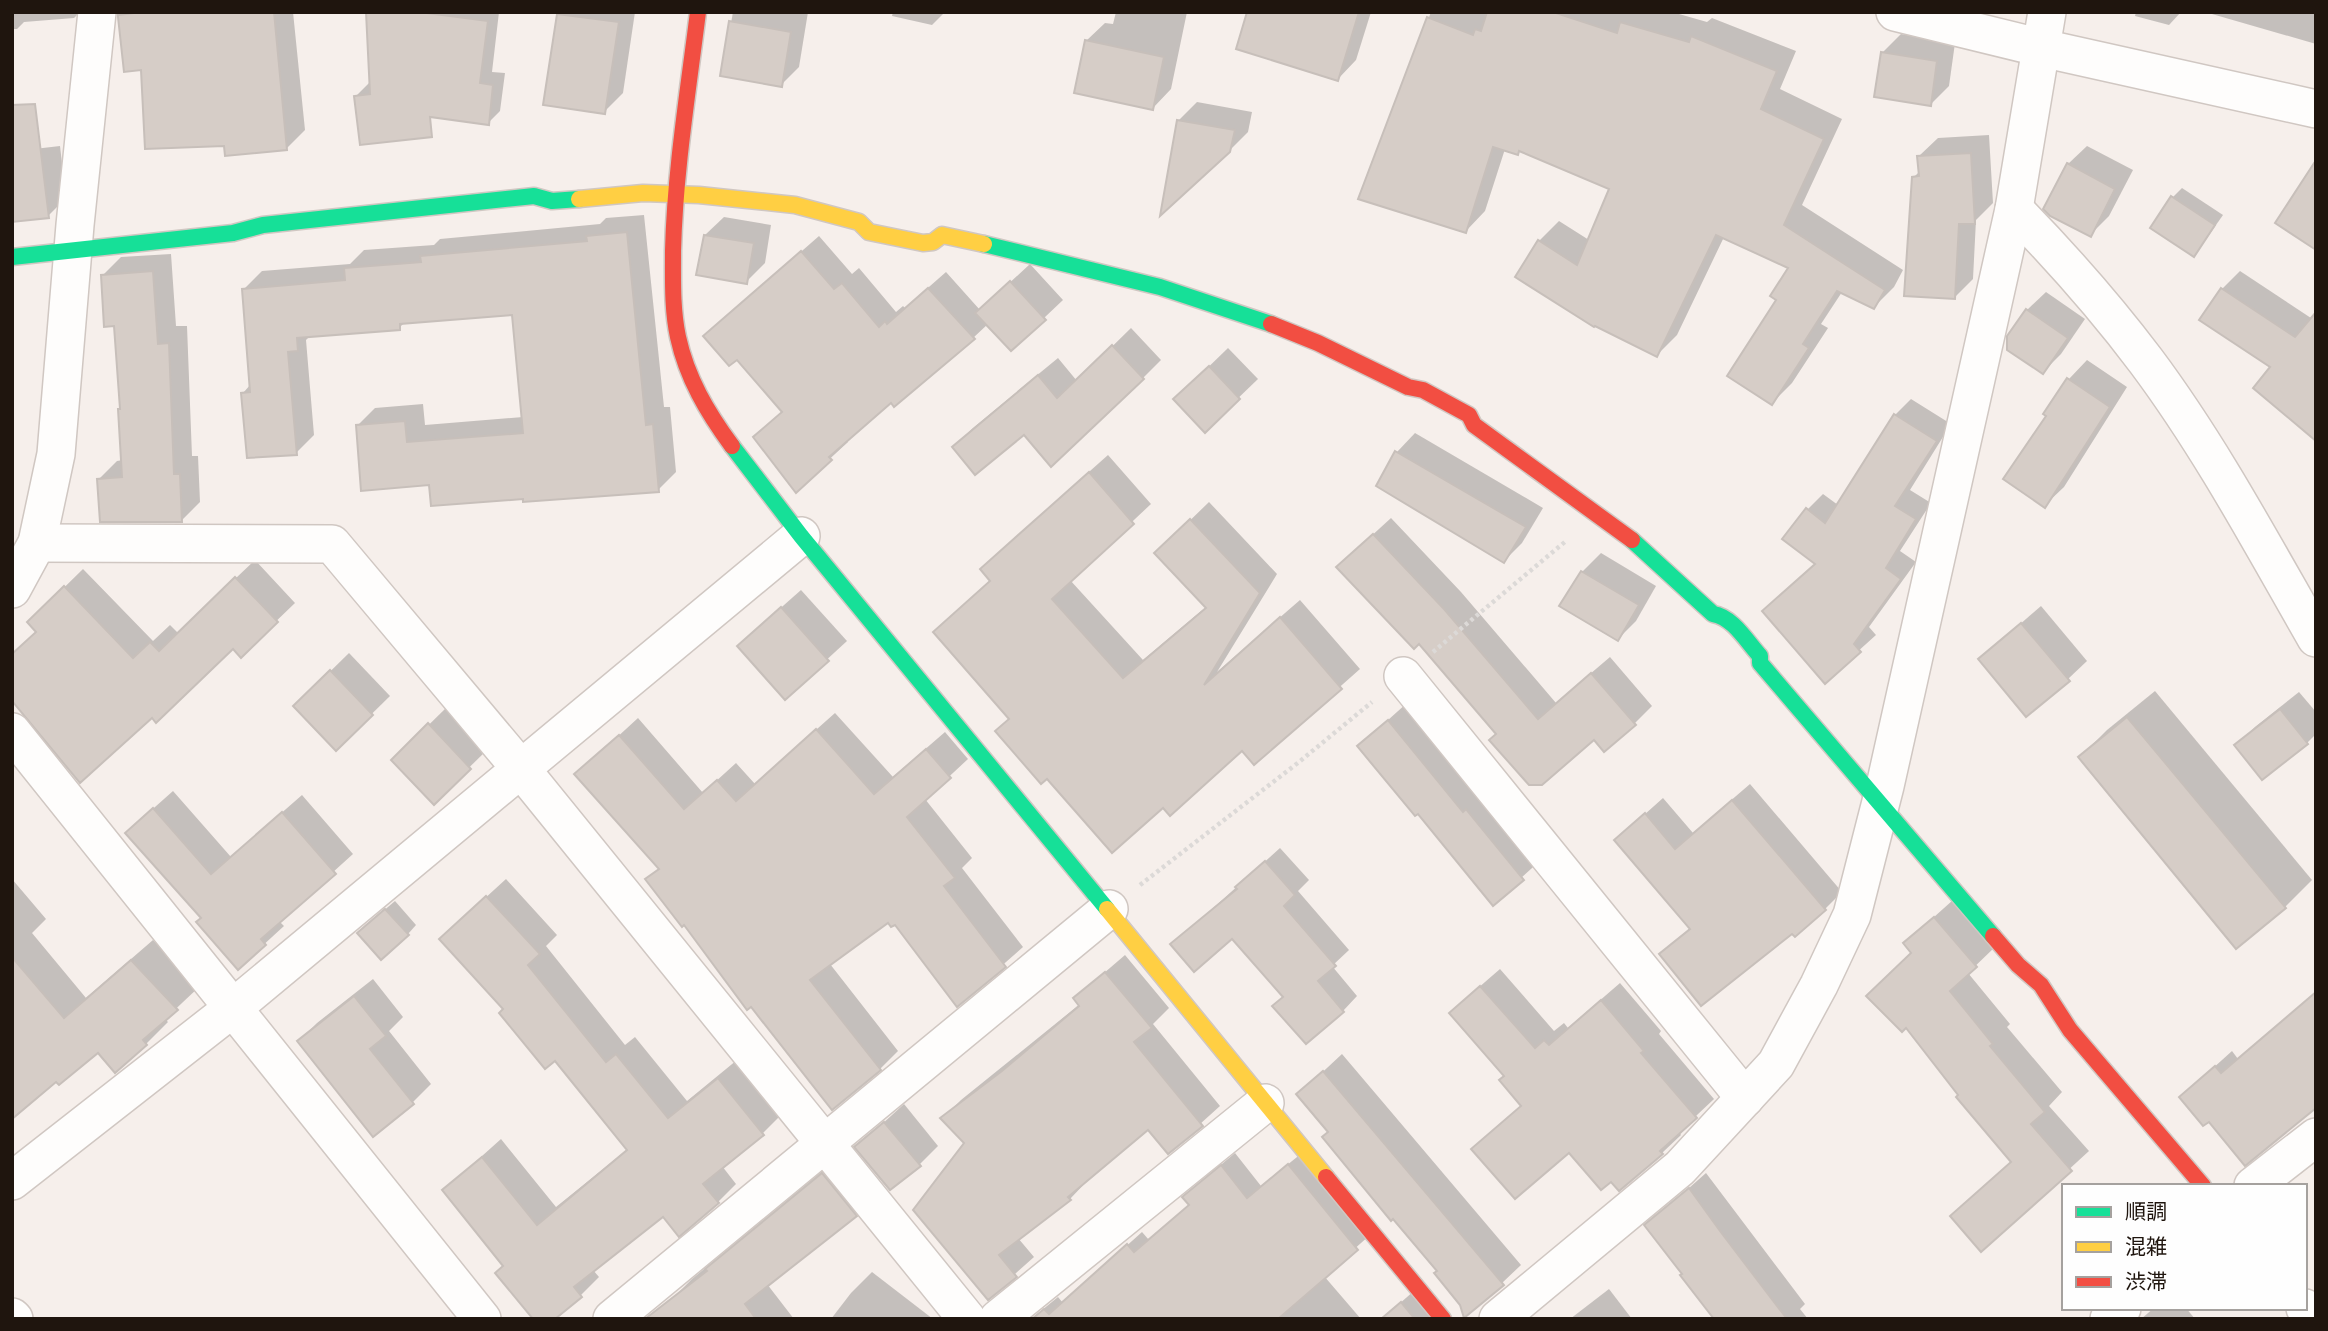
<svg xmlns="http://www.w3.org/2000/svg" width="2328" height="1331" font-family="'Roboto Condensed','Noto Sans JP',sans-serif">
<rect width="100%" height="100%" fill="#f6efeb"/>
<g fill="#0003">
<polygon points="12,12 80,12 74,18 24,22 17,29 12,29"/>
<polygon points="119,12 293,12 305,130 287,148 143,68 126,70"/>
<polygon points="437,12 499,12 492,72 505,73 500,111 488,123 430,115 430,119 412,137 356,96 371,81 428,86"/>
<polygon points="561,12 635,12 623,93 604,112 559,14"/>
<polygon points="733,12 808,12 799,67 781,85 722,74"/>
<polygon points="893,12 945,12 932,25 892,16"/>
<polygon points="1116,12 1187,12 1171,89 1153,108 1086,41 1105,23 1113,24"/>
<polygon points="1241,12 1371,12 1356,60 1338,79 1249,14"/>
<polygon points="1431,12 1672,12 1707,22 1712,18 1796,51 1780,89 1842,119 1802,205 1903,270 1894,287 1874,307 1842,292 1821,324 1828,328 1792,383 1772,403 1779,300 1790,268 1724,237 1677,335 1657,355 1539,241 1559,221 1589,240 1611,188 1521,150 1517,153 1505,149 1485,211 1466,231 1360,198"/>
<polygon points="2136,12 2181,12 2169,25 2135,16"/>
<polygon points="2205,12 2316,12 2316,44"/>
<polygon points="1901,34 1955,43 1949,86 1930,105 1882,53"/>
<polygon points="1197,102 1252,112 1248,132 1229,151 1179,120"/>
<polygon points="1989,135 1993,203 1976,220 1973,279 1954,298 1914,177 1920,171 1919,156 1938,138"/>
<polygon points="60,146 66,198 48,216 17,151"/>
<polygon points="2087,146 2133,170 2109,216 2090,235 2068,164"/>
<polygon points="2182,188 2223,215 2202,245 2193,254 2152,227 2173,197"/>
<polygon points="644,215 664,407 670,407 676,472 658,490 525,497 431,483 357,426 375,408 423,404 425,425 523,417 514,313 405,322 399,328 311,335 306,340 314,435 296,453 243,393 251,384 244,289 262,271 350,264 364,250 434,245 440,239 600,224 606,218"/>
<polygon points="724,217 771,225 765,263 746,282 705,235"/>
<polygon points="819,236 852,274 859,268 896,312 903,306 905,308 946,272 980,310 1030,264 1063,300 1044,318 988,324 973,338 891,400 846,440 848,442 796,490 784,411 737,357 705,336"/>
<polygon points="171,254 176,326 187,326 192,456 198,456 200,502 181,521 99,479 117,461 123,460 122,407 116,324 103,275 121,257"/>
<polygon points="2240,271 2314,320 2273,366 2222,289"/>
<polygon points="2046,292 2085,319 2061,354 2043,372 2027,310"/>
<polygon points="1131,328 1161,360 1143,378 1024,432 954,447 973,428 1058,358 1077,381"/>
<polygon points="1228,348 1258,379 1205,430 1194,381"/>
<polygon points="2087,360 2127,387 2064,487 2045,505 2048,416 2046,414 2069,379"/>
<polygon points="1911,399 1951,424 1910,490 1931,503 1900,551 1916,562 1869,627 1876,635 1825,681 1764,611 1817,563 1807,510 1823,494 1838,505 1895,415"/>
<polygon points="1415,433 1543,508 1522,543 1504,561 1378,485 1397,452"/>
<polygon points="1108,455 1151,504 1070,580 1143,660 1207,606 1175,535 1209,502 1277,574 1217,672 1300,600 1360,669 1254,763 1242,748 1163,806 1011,718 935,632 992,580 1000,551"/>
<polygon points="1391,518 1461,592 1556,703 1610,657 1652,706 1635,723 1594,738 1498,734 1356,550"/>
<polygon points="1601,553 1656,586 1636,621 1618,639 1562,606 1582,572"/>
<polygon points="255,560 295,603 241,655 233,647 156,721 38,631 29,622 83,569 153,641 170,625 178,633"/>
<polygon points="801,590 847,641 785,698 758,628"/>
<polygon points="2041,606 2087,661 2068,679 1980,659"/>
<polygon points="349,653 390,696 336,749 295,706"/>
<polygon points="2155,691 2312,880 2285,907 2080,757 2107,730"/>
<polygon points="2299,692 2316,712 2316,734 2307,743 2237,745 2255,727"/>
<polygon points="1407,703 1541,860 1493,903 1418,811 1359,746"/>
<polygon points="448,706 488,749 434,802 393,760"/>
<polygon points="835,713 893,777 945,732 968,759 925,799 972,858 962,868 1023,947 958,1004 895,922 889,921 830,964 898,1051 880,1069 685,922 648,879 660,867 577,774 638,718 703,793 736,763 755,784"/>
<polygon points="1750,784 1842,892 1825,909 1792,932 1662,954 1691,927 1616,840 1663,798 1693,833"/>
<polygon points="173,791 231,857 302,795 353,854 279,921 284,926 238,968 203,918 146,815"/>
<polygon points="1280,848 1309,880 1298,891 1349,950 1332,966 1357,996 1343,1011 1284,996 1232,937 1173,944"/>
<polygon points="12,879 46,919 32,933 86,998 153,940 199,987 165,1019 168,1022 146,1044 115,1070 99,1051 57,1079 12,1117"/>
<polygon points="506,879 557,935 546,946 625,1045 635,1037 687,1101 737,1060 781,1115 763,1133 722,1166 736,1184 718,1202 663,1214 593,1270 599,1277 581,1295 505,1265 444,1190 501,1139 556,1207 628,1149 556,1059 505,1009 460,921"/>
<polygon points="1953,900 1995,947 1968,973 2010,1024 2007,1027 2062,1092 2049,1106 2089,1151 1981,1250 2013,1161 1913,953 1905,943"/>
<polygon points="395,901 416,925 408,934 368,924"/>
<polygon points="1125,955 1169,1008 1153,1024 1220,1106 1169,1152 1148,1128 1087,1179 1088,1180 1070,1199 1018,1238 1034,1257 988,1298 967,1142 943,1118 961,1100 1080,1004 1075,998"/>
<polygon points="1500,969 1554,1031 1564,1023 1568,1028 1620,983 1661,1031 1659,1034 1714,1099 1679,1132 1681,1135 1662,1153 1619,1189 1612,1179 1569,1150 1473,1149 1523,1104 1506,1075 1470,995"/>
<polygon points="373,979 403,1017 389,1031 431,1084 412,1103 299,1041 317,1023"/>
<polygon points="2288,1016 2306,1035 2209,1119 2181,1097 2232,1051 2238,1059"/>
<polygon points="1342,1054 1521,1265 1502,1283 1439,1271 1393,1217 1330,1132 1298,1095"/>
<polygon points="904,1104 938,1146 920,1164 857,1147"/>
<polygon points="844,1153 877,1194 855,1215 767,1284 794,1319 686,1319 671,1300 692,1279"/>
<polygon points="1235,1153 1261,1186 1302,1153 1370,1235 1324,1276 1361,1319 1031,1319 1058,1297 1063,1303 1142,1232 1149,1240 1191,1204 1198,1184"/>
<polygon points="1706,1173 1805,1304 1800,1309 1808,1319 1717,1319 1647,1225"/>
<polygon points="872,1272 933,1319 831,1319 851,1293"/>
<polygon points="1609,1289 1632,1319 1570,1319"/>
<polygon points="1415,1290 1438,1319 1382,1319"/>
<polygon points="2154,1308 2186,1308 2195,1319 2141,1319"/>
</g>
<g fill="#d6cdc7" stroke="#c7bfba" stroke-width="2">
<polygon points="142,12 274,12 287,150 225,156 224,146 145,149 141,70 124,72 118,17 118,15"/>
<polygon points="366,12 419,12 488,21 480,83 493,85 489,125 430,117 432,137 360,145 354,96 370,94"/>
<polygon points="1247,12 1359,12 1338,81 1236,49"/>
<polygon points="1487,12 1553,12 1617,33 1620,22 1689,42 1691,36 1777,71 1761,109 1824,139 1784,225 1885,290 1874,309 1837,291 1803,344 1809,348 1772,405 1727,376 1776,300 1770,296 1788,268 1716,235 1657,357 1595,326 1594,327 1515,277 1538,240 1577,265 1609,189 1519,151 1518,155 1493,147 1466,233 1358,199 1427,17 1473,35 1475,29 1481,31"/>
<polygon points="557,14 619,22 605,114 543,105"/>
<polygon points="729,21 791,32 782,87 720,76"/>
<polygon points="1085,40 1164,57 1153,110 1074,93"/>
<polygon points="1881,52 1937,61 1931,106 1874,97"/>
<polygon points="35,104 49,218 12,222 12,105"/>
<polygon points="1177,120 1235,130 1230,152 1160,216"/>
<polygon points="1971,153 1975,224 1959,224 1955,299 1904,296 1912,177 1919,176 1917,156"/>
<polygon points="2316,160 2316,250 2275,223"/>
<polygon points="2067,163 2115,189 2091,237 2050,216 2043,209"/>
<polygon points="2171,196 2215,225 2194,257 2150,228"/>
<polygon points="627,232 646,425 653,424 659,492 523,502 523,499 431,506 429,485 361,491 356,425 405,421 407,442 523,433 512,315 400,324 400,330 297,338 298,351 288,352 297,455 247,458 241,393 250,392 242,289 345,280 344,268 421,262 420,256 587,241 586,236"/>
<polygon points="704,235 754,243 747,284 696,275"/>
<polygon points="801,251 834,289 842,283 879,327 885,321 887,324 928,288 975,339 894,407 891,403 829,457 832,460 796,493 753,437 782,412 737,360 729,366 703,336"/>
<polygon points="153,271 158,344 169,343 174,474 180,474 182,522 100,522 97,479 122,477 118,409 120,409 114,326 104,327 101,275"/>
<polygon points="1010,281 1046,320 1011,351 975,313"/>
<polygon points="2221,288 2295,337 2316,312 2316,441 2253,388 2270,367 2199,320"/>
<polygon points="2026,309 2068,338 2043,374 2007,350 2007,336"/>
<polygon points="1112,345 1144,379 1051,467 1024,435 975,475 952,447 1038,375 1057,398"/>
<polygon points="1209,366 1240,399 1205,433 1173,399"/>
<polygon points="2067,378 2110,407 2045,508 2003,479 2046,416 2043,414"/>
<polygon points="1894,414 1937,441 1895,506 1916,519 1886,568 1901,579 1854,644 1861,652 1825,684 1762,611 1815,564 1782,539 1806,508 1825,523"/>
<polygon points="1395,451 1526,527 1504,563 1376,486"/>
<polygon points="1089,472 1134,524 1052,599 1123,678 1206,608 1154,553 1190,519 1260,593 1204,685 1280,617 1342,689 1254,765 1242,751 1170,816 1163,808 1112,853 1047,779 1041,784 995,731 1009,719 933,632 990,581 980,569"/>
<polygon points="1373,534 1444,609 1538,719 1591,673 1636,725 1604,752 1594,740 1542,785 1529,785 1489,740 1496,734 1419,644 1414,649 1336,567"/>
<polygon points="1581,571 1639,605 1618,641 1559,606"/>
<polygon points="235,577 278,622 241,658 233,649 156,723 152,718 80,783 12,701 12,654 36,632 27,622 64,586 133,658 150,642 159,651"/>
<polygon points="781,607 829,661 785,700 737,646"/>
<polygon points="2021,623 2070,681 2026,717 1978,659"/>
<polygon points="330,670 373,715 336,751 293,706"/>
<polygon points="2280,709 2308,744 2262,780 2234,745"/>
<polygon points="2127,717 2286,908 2236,949 2078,757"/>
<polygon points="1388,720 1463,812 1466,809 1524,880 1493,906 1418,814 1415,816 1357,746"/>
<polygon points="428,723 471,769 434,805 391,760"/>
<polygon points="816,729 874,794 926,749 951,778 907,817 955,878 944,886 1006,967 957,1007 895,925 891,927 888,923 810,980 881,1070 832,1110 751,1007 747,1010 684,925 682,927 645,879 659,869 574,774 619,735 684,809 717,780 736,801"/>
<polygon points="1732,800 1826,910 1795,937 1792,934 1701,1006 1659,954 1690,929 1614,840 1645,813 1675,849"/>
<polygon points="153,808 211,874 282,812 336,874 261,939 266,945 238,970 196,922 201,918 125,833"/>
<polygon points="1265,861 1295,895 1284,906 1336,966 1318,981 1344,1012 1306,1044 1272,1006 1283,997 1232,939 1194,972 1170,944 1237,889 1235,887"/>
<polygon points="486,896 540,954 528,965 606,1062 616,1054 668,1118 718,1078 764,1135 703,1184 719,1203 679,1237 663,1217 574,1287 582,1297 555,1319 533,1319 495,1273 503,1266 442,1190 482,1157 537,1225 627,1150 555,1061 545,1069 499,1013 503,1009 439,939"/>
<polygon points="385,909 409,935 381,960 357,933"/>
<polygon points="1934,917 1977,967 1950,991 1993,1044 1990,1046 2045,1112 2031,1124 2072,1171 1981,1252 1950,1216 2011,1162 1956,1097 1958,1095 1906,1028 1902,1032 1866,996 1911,953 1903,943"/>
<polygon points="12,957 64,1018 131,960 178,1010 143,1040 147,1045 115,1073 98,1053 59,1085 56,1082 12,1119"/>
<polygon points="1105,972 1152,1028 1134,1042 1203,1126 1168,1154 1148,1130 1068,1197 1071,1200 999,1255 1017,1277 988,1300 913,1210 964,1143 940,1118 1002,1071 1079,1006 1073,998"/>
<polygon points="1480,986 1535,1048 1544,1040 1549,1045 1601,1000 1644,1051 1641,1053 1697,1118 1660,1151 1663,1154 1619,1191 1611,1182 1601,1190 1569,1153 1515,1199 1471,1149 1521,1106 1499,1080 1504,1076 1449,1013"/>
<polygon points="2316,992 2316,1108 2245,1166 2209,1122 2203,1126 2179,1097 2215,1066 2221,1073"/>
<polygon points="354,996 386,1036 370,1049 414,1104 373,1137 297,1041"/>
<polygon points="1323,1071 1504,1285 1464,1318 1460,1305 1434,1273 1437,1271 1393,1219 1391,1221 1322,1137 1328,1132 1296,1094"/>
<polygon points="884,1122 921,1166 890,1190 854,1147"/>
<polygon points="1288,1164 1358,1250 1278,1319 1032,1319 1044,1309 1049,1314 1127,1244 1134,1252 1189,1205 1182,1197 1221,1165 1247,1198"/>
<polygon points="822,1173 857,1216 745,1304 756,1319 645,1319 707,1271 705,1269"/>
<polygon points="1689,1188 1720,1231 1787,1319 1714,1319 1680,1275 1682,1274 1644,1225"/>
<polygon points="1401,1302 1415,1319 1381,1319"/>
</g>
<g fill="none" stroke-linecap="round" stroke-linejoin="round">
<g stroke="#d0c7c2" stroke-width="40">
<g id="street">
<polyline points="1895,12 2042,48 2316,109"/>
<path d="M2014,209C2061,257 2106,308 2146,361C2211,448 2262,544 2316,638"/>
<polyline points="37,543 332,544 521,769 967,1319"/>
<polyline points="12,589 37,543 56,454 75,225 97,12"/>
<polyline points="1403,676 1745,1098"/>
<polyline points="12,732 482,1319"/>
<polyline points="12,1181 233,1008 801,536"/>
<polyline points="2253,1186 2316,1137"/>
<polyline points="2305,1308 2315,1319"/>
<polyline points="12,1317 14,1319"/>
<polyline points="612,1319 1109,909"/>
<polyline points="998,1319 1265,1103"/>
<polyline points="1498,1319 1680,1168 1776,1064 1819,985 1852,915 1885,786 2014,209 2047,12"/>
<polyline points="2109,1319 2122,1308"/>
</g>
</g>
<g stroke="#d0c7c2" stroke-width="19">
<g id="fast">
<polyline points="984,244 1160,287 1271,324"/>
<polyline points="12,257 233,233 263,225 534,196 552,201 579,199"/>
<polyline points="732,446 801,536 1107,909"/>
<path d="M1632,540L1713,614C1733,617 1747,642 1760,656V663L1993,936"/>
</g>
</g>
<g stroke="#d0c7c2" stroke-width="19">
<g id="slow">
<polyline points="579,199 643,193 699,195 795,205 859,222 869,232 923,243 933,242 942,235 984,244"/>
<polyline points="1107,909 1326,1177"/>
</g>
</g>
<g stroke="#d0c7c2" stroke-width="19">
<g id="jam">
<path d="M698,12C688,92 675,171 673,251C673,280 672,309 678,337C687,378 707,412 732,446"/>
<polyline points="1271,324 1318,343 1408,387 1423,390 1469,415 1474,425 1632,540"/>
<polyline points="1993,936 2018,965 2041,985 2070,1030 2203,1186"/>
<polyline points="1326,1177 1443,1319"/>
</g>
</g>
<g stroke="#dcd9d7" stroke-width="4.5" stroke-dasharray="3.5 3.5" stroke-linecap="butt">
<polyline points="1433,652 1566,541"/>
<polyline points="1140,885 1299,762 1372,702"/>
</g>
<use href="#street" stroke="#fefdfc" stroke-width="37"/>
<use href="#fast" stroke="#16e098" stroke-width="16"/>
<use href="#slow" stroke="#ffcf43" stroke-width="16"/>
<use href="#jam" stroke="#f24e42" stroke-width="16"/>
</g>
<rect width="2328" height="1331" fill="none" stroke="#1f150e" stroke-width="28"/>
<rect x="2062" y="1184" width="245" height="126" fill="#fefefe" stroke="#a5a19e" stroke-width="2"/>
<rect x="2076" y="1207" width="35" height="10" fill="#16e098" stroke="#a5a19e" stroke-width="2"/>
<text x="2125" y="1219" font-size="21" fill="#1f150e">順調</text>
<rect x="2076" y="1242" width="35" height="10" fill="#ffcf43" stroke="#a5a19e" stroke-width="2"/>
<text x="2125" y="1254" font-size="21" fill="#1f150e">混雑</text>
<rect x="2076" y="1277" width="35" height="10" fill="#f24e42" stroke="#a5a19e" stroke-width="2"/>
<text x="2125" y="1289" font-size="21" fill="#1f150e">渋滞</text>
</svg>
